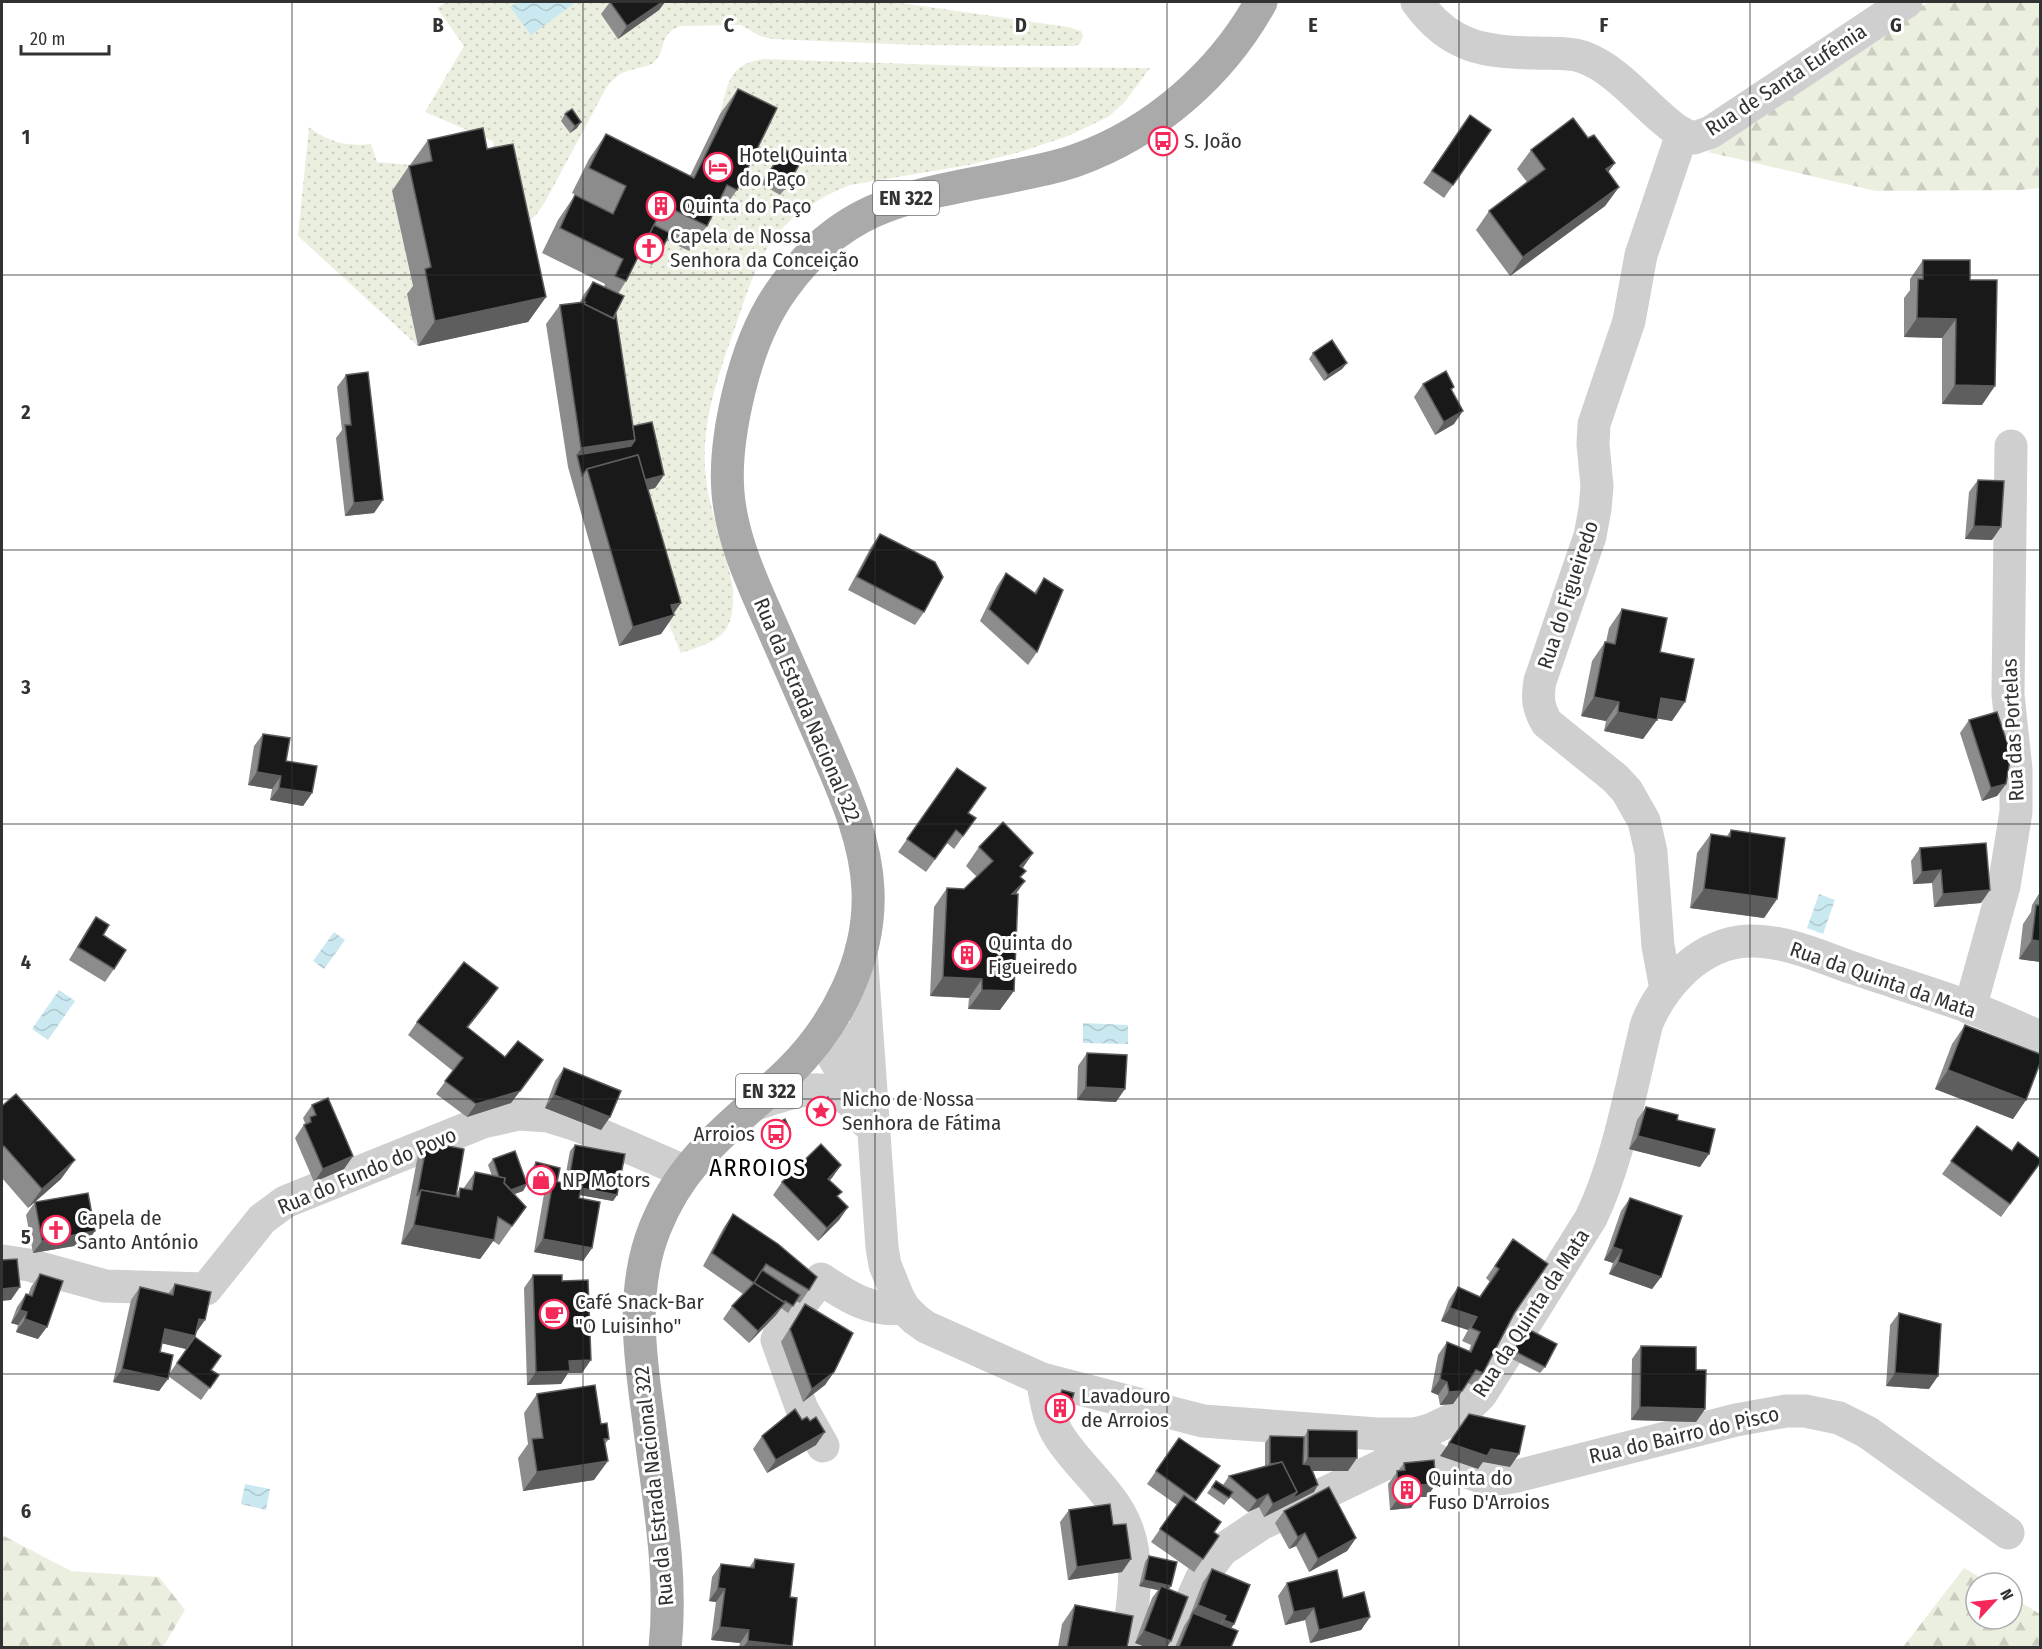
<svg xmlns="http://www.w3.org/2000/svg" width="2042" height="1649" font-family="'Fira Sans Condensed',sans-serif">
<defs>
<pattern id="forest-firs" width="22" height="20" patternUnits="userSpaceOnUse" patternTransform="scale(1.5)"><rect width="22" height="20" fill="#ebefdf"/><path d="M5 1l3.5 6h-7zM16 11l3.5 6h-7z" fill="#cacdc0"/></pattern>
<pattern id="park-dots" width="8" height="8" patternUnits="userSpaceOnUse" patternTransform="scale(1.5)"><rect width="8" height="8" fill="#ebefdf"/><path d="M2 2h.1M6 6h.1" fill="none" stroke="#cacdc0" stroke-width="1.8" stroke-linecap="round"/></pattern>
<pattern id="water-waves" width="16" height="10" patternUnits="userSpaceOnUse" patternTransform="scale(1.5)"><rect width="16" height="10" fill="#cae8f0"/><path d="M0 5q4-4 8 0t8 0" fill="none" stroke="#aec7ce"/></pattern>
</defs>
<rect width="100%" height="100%" fill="#fff"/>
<g fill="url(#forest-firs)">
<polygon points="1928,2 2040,2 2040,188 2020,190 1876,191 1708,152"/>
<polygon points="2,1535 71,1571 159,1577 185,1610 163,1647 2,1647"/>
<polygon points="1964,1568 1990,1583 1976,1583 1976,1619 2012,1619 2012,1597 2040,1614 2040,1647 1903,1647"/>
</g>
<g fill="url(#park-dots)">
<path d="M446,2H894L1068,27L1081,31L1083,36L1080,44L1074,46L915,45L772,39L760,36L741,25L680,26C658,34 667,52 653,63C647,67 641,67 635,69C620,72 613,78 605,90L545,202L535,216L528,221L495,169L493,141L425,112L464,46L437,8Z"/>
<path d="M764,59L1001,67L1150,68L1124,103L1108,117L1068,136L1020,152L969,165L850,185C822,196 795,212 776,236C757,260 748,290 738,319C721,368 702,416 705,469C708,511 726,549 733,589C735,636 720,640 681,653L668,622L619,440L603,334L609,306L633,256L665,239L689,251L759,133L720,114C728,84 728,64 764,59Z"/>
<path d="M309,127C328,142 348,147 371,144L377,162L410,165L415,186L392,191L414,292L407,294L418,346L298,236Z"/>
</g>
<g fill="url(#water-waves)">
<polygon points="518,2 576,2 531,35 510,7"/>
<polygon points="1819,894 1835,900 1823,934 1807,928"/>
<polygon points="334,932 345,940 324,969 313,961"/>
<polygon points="59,990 75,1001 48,1040 32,1029"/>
<polygon points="1083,1023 1128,1025 1128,1044 1083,1043"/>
<polygon points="245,1484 270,1489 266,1510 241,1504"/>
</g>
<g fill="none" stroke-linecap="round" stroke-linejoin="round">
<g stroke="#cfcfcf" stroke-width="33">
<path d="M1417,2C1450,48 1484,52 1537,53C1552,54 1569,52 1583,57C1611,67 1634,93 1656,113C1668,123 1678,134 1694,138L1711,132L1906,2"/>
<path d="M861,950L882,1247L885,1265L897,1295L904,1308L915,1319L926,1327L1042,1379L1203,1421L1377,1434H1415L1430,1430L1459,1416L1481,1394L1591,1218C1619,1160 1631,1086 1647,1023C1663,985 1696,949 1738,942C1776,936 1818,956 1853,968C1891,981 1931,993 1969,1007C1993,1016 2017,1027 2040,1037"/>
<path d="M1666,989L1658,946L1651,852L1644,821L1627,791L1615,778L1547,723C1538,708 1537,698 1540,681L1590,536L1595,509L1597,486L1593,444L1594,424L1629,321L1641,255L1682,134"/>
<polyline points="1970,1008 2004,886 2016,812 2016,769 2008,695 2011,446"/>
<path d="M753,1105C791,1093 834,1074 862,1114"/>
<path d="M866,1122L849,1084L821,1035C849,1028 858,1058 868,1077"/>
<polyline points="2,1261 29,1265 105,1286 206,1289 262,1219 285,1202 483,1122 519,1114 548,1116 580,1126 686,1172"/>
<path d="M1042,1379C1046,1399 1048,1419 1059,1436C1079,1468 1114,1493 1127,1529C1141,1567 1132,1609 1127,1648"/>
<path d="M823,1446L802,1409L777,1340L781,1329L821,1279C848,1297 871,1312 904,1308"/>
<polyline points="1170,1648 1203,1575 1222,1550 1261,1524 1383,1465 1397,1454 1415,1434 1425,1451 1431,1457 1444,1464 1484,1478 1500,1479 1517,1476 1736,1420 1786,1411 1805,1411 1839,1418 1867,1432 2008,1533"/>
</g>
<path stroke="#aaa" stroke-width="33" d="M665,1648C673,1572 658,1497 649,1422C640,1358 630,1290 655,1228C684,1155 734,1125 788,1073C836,1026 871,959 868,890C866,842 846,796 827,752C809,711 791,670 773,629C754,586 732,541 728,493C725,458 731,424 739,391C748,354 761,318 784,287C848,198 918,196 1017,175C1037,171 1058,167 1077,160C1155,132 1222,73 1261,2"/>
</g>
<g fill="#8c8c8c">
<polygon points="610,2 665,2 659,10 618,39 601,14"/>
<polygon points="738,89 737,190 719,215 713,212 707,226 689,251 666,240 657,259 652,265 638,258 626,281 618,294 613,318 616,315 633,426 664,475 655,488 648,490 674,615 661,634 619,646 568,467 546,324 560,305 580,302 584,294 593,282 604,287 605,284 542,253 558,220 575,195 609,212 572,193 589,159 606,134 690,176 720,114"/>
<polygon points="565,114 577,128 570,133 561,121"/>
<polygon points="1470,115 1491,130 1444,198 1423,183"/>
<polygon points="428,140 487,149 546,297 528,322 418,346 407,294 413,286 392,191 409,166 410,166 410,165"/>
<polygon points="1531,150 1608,172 1619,187 1605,206 1510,276 1476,230 1489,211 1527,182 1517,169"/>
<polygon points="779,155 785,189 780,195 761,184"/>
<polygon points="1923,260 1970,280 1982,405 1942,404 1942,338 1904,337 1904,298 1910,290 1910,279"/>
<polygon points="1313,353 1347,363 1342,369 1324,381 1309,359"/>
<polygon points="346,375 383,500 374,513 345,516 336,438 342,430 337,387"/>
<polygon points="1423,384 1454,387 1452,390 1454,424 1435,435 1414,397"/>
<polygon points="2040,447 2040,548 2039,548"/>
<polygon points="1978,480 1992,540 1965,539 1969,492"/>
<polygon points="880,534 924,612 915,625 848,590 871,547"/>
<polygon points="1006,573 1034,593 1044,578 1037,652 1028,665 980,621 997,586"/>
<polygon points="1622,609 1660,652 1672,721 1657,718 1643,739 1604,731 1606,721 1581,716 1592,661 1605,642 1606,642 1609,628"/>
<polygon points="1969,720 2006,784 1997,796 1982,801 1960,733"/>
<polygon points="263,734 312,793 303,806 270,800 272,789 248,785 254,746"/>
<polygon points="957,768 968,813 976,818 954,849 947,843 926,872 898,852"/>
<polygon points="1731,830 1777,899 1764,918 1690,908 1697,853 1711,834 1727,836"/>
<polygon points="979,847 1033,853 1022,868 1021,877 1025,881 1016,894 1000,1010 968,1009 969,998 930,996 934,907 947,888 964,889 977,877 966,866"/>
<polygon points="1920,848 1981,903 1934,907 1932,883 1913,884 1911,861"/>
<polygon points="2040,892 2040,962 2019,959 2023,924 2031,912 2032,905"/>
<polygon points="96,917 114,969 105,982 69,960 87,930"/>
<polygon points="498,988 467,1028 505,1057 534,1073 511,1103 467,1117 436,1094 453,1071 408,1035 417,1022"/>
<polygon points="1965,1025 2026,1100 2013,1119 1935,1089 1952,1044"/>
<polygon points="1087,1053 1116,1102 1077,1100 1078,1066"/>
<polygon points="564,1068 610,1117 601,1130 545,1108 555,1081"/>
<polygon points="819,1101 828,1114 820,1118 815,1107"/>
<polygon points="312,1105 353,1156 344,1169 314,1182 295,1138 305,1123 303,1118"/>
<polygon points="2,1106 61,1179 28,1208 2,1178"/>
<polygon points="1646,1107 1677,1120 1700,1167 1629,1149 1637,1120"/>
<polygon points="772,1126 785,1135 772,1143 767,1133"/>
<polygon points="1977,1126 2012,1151 2040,1163 2001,1217 1942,1174"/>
<polygon points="427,1142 456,1195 460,1188 463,1189 475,1172 492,1176 488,1165 493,1159 527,1184 523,1191 514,1194 526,1207 499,1245 493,1241 480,1259 401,1244 418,1155"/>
<polygon points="575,1145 617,1195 613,1201 580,1195 579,1198 592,1248 583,1261 534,1252 544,1194 546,1191 527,1186 532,1168 536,1162 557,1182 564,1183 570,1151"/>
<polygon points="841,1165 830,1180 838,1197 848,1207 839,1220 818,1241 773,1195 782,1182"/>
<polygon points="1630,1198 1661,1277 1652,1289 1609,1274 1613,1263 1604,1260 1621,1211"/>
<polygon points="35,1202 86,1244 33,1253 26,1215"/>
<polygon points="733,1214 809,1290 800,1303 796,1301 788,1313 781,1308 776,1315 749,1343 723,1319 732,1306 743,1294 703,1266 724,1227"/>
<polygon points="1513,1239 1514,1313 1483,1373 1474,1386 1468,1383 1453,1404 1440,1405 1438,1395 1431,1392 1438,1355 1447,1342 1469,1351 1471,1345 1462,1341 1468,1330 1441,1321 1449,1300 1458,1287 1480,1297 1490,1282 1486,1278"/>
<polygon points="40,1274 38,1339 16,1332 18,1325 11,1323 17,1307 26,1294 28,1295 31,1287"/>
<polygon points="533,1275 562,1281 582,1373 568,1373 561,1384 527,1385 524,1288"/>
<polygon points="175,1284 196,1333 195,1336 186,1349 162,1343 160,1352 169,1374 195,1337 212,1370 219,1375 201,1400 168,1376 159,1391 113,1382 131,1300 140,1287 168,1294"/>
<polygon points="805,1304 834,1372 825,1385 803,1402 781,1342"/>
<polygon points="1899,1313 1938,1376 1929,1389 1886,1386 1890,1325"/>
<polygon points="1526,1328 1545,1367 1540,1373 1510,1358 1522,1335"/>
<polygon points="1641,1346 1696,1370 1705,1409 1696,1422 1631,1420 1632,1359"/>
<polygon points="1062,1390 1064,1420 1052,1417 1057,1397"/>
<polygon points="537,1394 601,1424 609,1439 605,1444 594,1480 523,1491 518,1458 528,1444 524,1413"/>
<polygon points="1308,1430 1348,1471 1312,1471 1314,1492 1264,1517 1259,1507 1248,1512 1230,1497 1224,1505 1207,1493 1216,1481 1223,1485 1229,1476 1265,1466 1265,1443 1270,1436 1304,1437"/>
<polygon points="762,1436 816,1445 767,1473 753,1449"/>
<polygon points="1179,1438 1220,1466 1194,1503 1214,1532 1219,1536 1194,1572 1151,1542 1177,1505 1147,1484"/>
<polygon points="1404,1463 1427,1497 1418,1497 1411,1508 1390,1510 1388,1484"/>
<polygon points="1069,1510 1113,1525 1122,1572 1068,1580 1060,1522"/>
<polygon points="1284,1511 1356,1538 1347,1551 1309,1572 1296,1546 1289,1549 1275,1523"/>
<polygon points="1149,1556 1171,1586 1169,1589 1167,1647 1135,1643 1152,1598 1158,1590 1139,1586 1145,1562"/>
<polygon points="755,1559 790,1597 792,1646 791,1647 739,1647 740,1643 711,1640 716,1602 709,1601 712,1577 721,1564 749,1568"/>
<polygon points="1212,1569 1234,1624 1231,1628 1231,1647 1175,1647 1184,1626 1189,1618 1203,1582"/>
<polygon points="1287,1583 1343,1598 1370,1617 1361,1630 1310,1643 1305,1620 1285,1625 1278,1596"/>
<polygon points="1075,1605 1127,1647 1058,1647 1062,1624"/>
</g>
<g fill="#5e5e5e">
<polygon points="662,2 665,2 659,10 618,39 627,26"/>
<polygon points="581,122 577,128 570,133 575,126"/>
<polygon points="1615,163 1601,182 1606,169"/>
<polygon points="1619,187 1605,206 1510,276 1523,257"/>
<polygon points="546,297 528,322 418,346 435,321"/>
<polygon points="1917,318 1956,319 1942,338 1904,337"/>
<polygon points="1347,363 1342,369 1324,381 1328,375"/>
<polygon points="1955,385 1995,386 1982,405 1942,404"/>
<polygon points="1463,411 1454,424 1435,435 1444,422"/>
<polygon points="635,440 622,459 577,455 581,448"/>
<polygon points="664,475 655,488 631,494 640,481"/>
<polygon points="383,500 374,513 345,516 354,503"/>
<polygon points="1974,526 2001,527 1992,540 1965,539"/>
<polygon points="681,603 672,616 674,615 661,634 619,646 633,627 671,605"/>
<polygon points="1594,697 1619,702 1606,721 1581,716"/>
<polygon points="1661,698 1685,702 1672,721 1648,717"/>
<polygon points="1618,712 1657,720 1643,739 1604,731"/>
<polygon points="257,772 281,776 272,789 248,785"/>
<polygon points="2006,784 1997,796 1982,801 1991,788"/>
<polygon points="279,788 312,793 303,806 270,800"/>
<polygon points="1033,853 1020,872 1020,866"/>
<polygon points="1941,870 1932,883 1913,884 1922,872"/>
<polygon points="1025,881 1011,900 1012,894"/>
<polygon points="1704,889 1777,899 1764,918 1690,908"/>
<polygon points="1990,890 1981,903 1934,907 1943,894"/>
<polygon points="2032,940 2040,941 2040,962 2019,959"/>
<polygon points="943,977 982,979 969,998 930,996"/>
<polygon points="498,988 489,1001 458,1040 467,1027"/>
<polygon points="982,990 1014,991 1000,1010 968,1009"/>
<polygon points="543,1060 511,1103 467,1117 476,1104"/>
<polygon points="1948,1070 2026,1100 2013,1119 1935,1089"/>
<polygon points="1086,1087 1125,1089 1116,1102 1077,1100"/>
<polygon points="554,1095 610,1117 601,1130 545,1108"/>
<polygon points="833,1107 828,1114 820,1118 824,1111"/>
<polygon points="790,1129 785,1135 772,1143 777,1136"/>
<polygon points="1638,1136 1709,1154 1700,1167 1629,1149"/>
<polygon points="353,1156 344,1169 314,1182 323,1169"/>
<polygon points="75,1160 61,1179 28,1208 42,1189"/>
<polygon points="841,1165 832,1178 819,1191 828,1179"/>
<polygon points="532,1180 550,1184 546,1191 527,1186"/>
<polygon points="527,1184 523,1191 501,1199 505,1192"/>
<polygon points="567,1185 617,1195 613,1201 563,1192"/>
<polygon points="848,1207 839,1220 818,1241 827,1228"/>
<polygon points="414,1225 494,1240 480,1259 401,1244"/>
<polygon points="95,1231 86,1244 33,1253 42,1241"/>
<polygon points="543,1239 592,1248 583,1261 534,1252"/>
<polygon points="1613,1247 1622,1250 1613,1263 1604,1260"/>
<polygon points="1618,1262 1661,1277 1652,1289 1609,1274"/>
<polygon points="20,1287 11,1300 2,1301 2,1289"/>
<polygon points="785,1303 776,1315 749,1343 758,1331"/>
<polygon points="1450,1308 1477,1317 1468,1330 1441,1321"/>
<polygon points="20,1310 27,1312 18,1325 11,1323"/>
<polygon points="25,1319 47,1327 38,1339 16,1332"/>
<polygon points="199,1319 205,1320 196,1333"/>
<polygon points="165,1329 195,1336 186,1349 156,1342"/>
<polygon points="591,1360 582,1373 568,1373 561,1384 527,1385 536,1372 569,1361"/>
<polygon points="122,1369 168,1379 159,1391 113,1382"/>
<polygon points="834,1372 825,1385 803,1402 812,1389"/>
<polygon points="1895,1373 1938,1376 1929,1389 1886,1386"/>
<polygon points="1440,1379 1447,1382 1438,1395 1431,1392"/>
<polygon points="1462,1391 1453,1404 1440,1405 1449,1392"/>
<polygon points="1640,1407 1705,1409 1696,1422 1631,1420"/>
<polygon points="1056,1411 1068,1414 1064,1420 1052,1417"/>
<polygon points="825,1432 816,1445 767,1473 776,1460"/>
<polygon points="1449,1443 1491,1449 1519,1454 1510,1467 1483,1462 1478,1469 1440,1456"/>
<polygon points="1308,1458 1357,1458 1348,1471 1299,1471"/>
<polygon points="608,1461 594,1480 523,1491 537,1472"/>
<polygon points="1436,1484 1427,1497 1418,1497 1411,1508 1390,1510 1399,1497 1419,1485"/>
<polygon points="1318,1485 1314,1492 1288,1505 1292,1499"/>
<polygon points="1297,1492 1288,1505 1264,1517 1273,1504"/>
<polygon points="1268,1494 1259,1507 1248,1512 1257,1500"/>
<polygon points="1305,1533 1296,1546 1289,1549 1298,1537"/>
<polygon points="1356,1538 1347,1551 1309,1572 1318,1559"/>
<polygon points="1131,1559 1122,1572 1068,1580 1077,1567"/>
<polygon points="1144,1580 1171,1586 1167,1592 1161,1586 1158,1590 1139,1586"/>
<polygon points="718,1588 725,1589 716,1602 709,1601"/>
<polygon points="1198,1605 1226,1616 1217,1629 1193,1613 1189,1617"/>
<polygon points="1314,1608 1305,1620 1285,1625 1294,1612"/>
<polygon points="1370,1617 1361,1630 1310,1643 1319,1630"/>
<polygon points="1224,1620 1234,1624 1225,1637 1215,1633"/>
<polygon points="720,1627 749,1630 740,1643 711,1640"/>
<polygon points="1144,1631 1171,1641 1167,1647 1145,1647 1135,1643"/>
<polygon points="748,1641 792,1646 791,1647 743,1647"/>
</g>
<g fill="#191919" stroke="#5e5e5e" stroke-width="1.5">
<polygon points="610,2 662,2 627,26"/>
<polygon points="738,89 777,108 737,190 727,185 707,226 664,205 626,281 615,276 623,259 560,228 575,195 613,214 626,186 589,168 606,134 694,178"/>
<polygon points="572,109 581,122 575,126 565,114"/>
<polygon points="1470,115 1491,130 1453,185 1432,171"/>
<polygon points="1573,118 1588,138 1594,135 1615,163 1606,169 1619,187 1523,257 1489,211 1545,169 1531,150"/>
<polygon points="483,128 487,149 513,144 546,297 435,321 425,269 431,267 409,166 432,161 428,140"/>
<polygon points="784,149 802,160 785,189 766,177"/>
<polygon points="654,225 670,233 657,259 641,251"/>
<polygon points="1923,260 1970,260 1970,280 1997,280 1995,386 1955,385 1956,319 1917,318 1918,279 1923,279"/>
<polygon points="593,282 624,296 613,318 584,304 585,302 583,302"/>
<polygon points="585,302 584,304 614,319 616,315 635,440 581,448 560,305"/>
<polygon points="1332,340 1347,363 1328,375 1313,353"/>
<polygon points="1446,371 1454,387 1451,389 1463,411 1444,422 1423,384"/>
<polygon points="368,372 383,500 354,503 345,425 351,425 346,375"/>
<polygon points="652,422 664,475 645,480 638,455 587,469 582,476 577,455 631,446 635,440 633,426"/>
<polygon points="638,455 681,603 671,605 674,615 633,627 587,469"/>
<polygon points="1978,480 2004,481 2001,527 1974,526"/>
<polygon points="880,534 935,562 943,577 924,612 857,577"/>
<polygon points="1006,573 1036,594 1044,578 1063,590 1037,652 989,609"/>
<polygon points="1622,609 1667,618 1660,652 1694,659 1685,702 1661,698 1657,720 1618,712 1619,702 1594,697 1605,642 1615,644"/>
<polygon points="1997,712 2011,754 2006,784 1991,788 1969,720"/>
<polygon points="263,734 290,738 286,761 317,766 312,793 279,788 281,776 257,772"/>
<polygon points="957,768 986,788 968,813 976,818 963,836 956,830 935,859 907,839"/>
<polygon points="1003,822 1033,853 1020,866 1026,871 1020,877 1025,881 1012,894 1018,894 1014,991 982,990 982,979 943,977 947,888 964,889 993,861 979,847"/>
<polygon points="1731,830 1785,838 1777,899 1704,889 1711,834 1730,837"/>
<polygon points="1986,843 1990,890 1943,894 1941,870 1922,872 1920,848"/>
<polygon points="2036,905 2040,905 2040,941 2032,940"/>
<polygon points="96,917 109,925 103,935 126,950 114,969 78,947"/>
<polygon points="464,962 498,988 467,1027 505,1057 518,1041 543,1060 520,1091 476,1104 445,1081 463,1058 417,1022"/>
<polygon points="1965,1025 2040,1054 2040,1063 2026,1100 1948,1070"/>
<polygon points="1087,1053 1127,1055 1125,1089 1086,1087"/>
<polygon points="564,1068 621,1091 610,1117 554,1095"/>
<polygon points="16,1094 75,1160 42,1189 4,1146 2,1148 2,1106"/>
<polygon points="828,1097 833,1107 824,1111 819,1101"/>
<polygon points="328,1098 353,1156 323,1169 304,1125 311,1122 310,1117 316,1115 312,1105"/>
<polygon points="1646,1107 1678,1115 1677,1120 1715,1129 1709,1154 1638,1136"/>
<polygon points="785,1119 790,1129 777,1136 772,1126"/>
<polygon points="1977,1126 2012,1151 2018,1142 2040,1159 2040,1163 2010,1204 1951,1161"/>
<polygon points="427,1142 464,1149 456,1196 421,1190 417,1196"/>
<polygon points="821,1144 841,1165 828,1179 842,1192 837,1196 848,1207 827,1228 782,1182"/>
<polygon points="575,1145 625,1154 617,1195 581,1188 582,1186 568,1184"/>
<polygon points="515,1151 527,1184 511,1190 504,1183 505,1178 499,1177 493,1159"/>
<polygon points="536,1162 560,1168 557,1182 553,1181 550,1184 532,1180"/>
<polygon points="475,1172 505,1178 504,1183 526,1207 512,1226 498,1217 494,1240 414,1225 421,1190 459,1197 460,1188 472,1190"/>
<polygon points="553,1181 582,1186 579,1198 600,1202 592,1248 543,1239"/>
<polygon points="88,1193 95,1231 42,1241 35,1202"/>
<polygon points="1630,1198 1682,1216 1661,1277 1618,1262 1622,1250 1613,1247"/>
<polygon points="733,1214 778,1244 817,1277 809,1290 766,1264 754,1283 712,1253"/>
<polygon points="1513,1239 1548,1264 1515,1312 1483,1373 1476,1370 1462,1391 1449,1392 1447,1382 1440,1379 1447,1342 1471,1352 1480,1332 1471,1328 1477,1317 1450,1308 1458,1287 1480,1297 1499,1269 1495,1266"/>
<polygon points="17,1259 20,1287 2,1289 2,1260"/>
<polygon points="762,1270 800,1295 793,1306 785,1301 784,1302 754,1283"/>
<polygon points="40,1274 63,1281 47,1327 25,1319 27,1312 20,1310 26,1294 32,1296"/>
<polygon points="533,1275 562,1275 562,1281 588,1280 591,1360 569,1361 570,1371 536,1372"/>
<polygon points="754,1283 785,1303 758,1331 732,1306"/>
<polygon points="175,1284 211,1292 205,1320 199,1319 195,1336 165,1329 160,1352 173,1355 168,1379 122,1369 140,1287 173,1295"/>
<polygon points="805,1304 853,1333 834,1372 812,1389 790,1329"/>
<polygon points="1899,1313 1941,1324 1938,1376 1895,1373"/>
<polygon points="1526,1328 1557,1344 1545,1367 1514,1351"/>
<polygon points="195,1337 221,1356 211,1370 219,1375 210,1388 177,1363"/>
<polygon points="1641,1346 1696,1347 1696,1370 1706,1370 1705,1409 1640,1407"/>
<polygon points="595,1385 601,1424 607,1423 609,1439 604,1439 608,1461 537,1472 532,1439 543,1438 537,1394"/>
<polygon points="1062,1390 1074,1393 1068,1414 1056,1411"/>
<polygon points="795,1409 802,1420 807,1417 810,1421 816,1417 825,1432 776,1460 762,1436"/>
<polygon points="1469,1414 1525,1426 1519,1454 1491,1449 1487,1456 1449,1443"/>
<polygon points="1308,1430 1357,1431 1357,1458 1308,1458"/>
<polygon points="1270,1436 1304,1437 1303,1464 1310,1465 1318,1485 1292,1499 1297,1492 1282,1462 1270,1464"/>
<polygon points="1179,1438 1220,1466 1196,1500 1156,1471"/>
<polygon points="1434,1460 1436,1484 1419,1485 1420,1495 1399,1497 1397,1471 1405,1470 1404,1463"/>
<polygon points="1282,1462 1297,1492 1273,1504 1268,1494 1257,1500 1229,1476"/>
<polygon points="1216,1481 1233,1492 1229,1498 1212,1487"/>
<polygon points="1329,1487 1356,1538 1318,1559 1305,1533 1298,1537 1284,1511"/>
<polygon points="1184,1495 1221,1522 1214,1532 1219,1536 1203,1559 1160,1529"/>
<polygon points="1110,1504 1113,1525 1126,1524 1131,1559 1077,1567 1069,1510"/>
<polygon points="1149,1556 1177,1562 1171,1586 1144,1580"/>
<polygon points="755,1559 794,1564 790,1597 797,1598 792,1646 748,1641 749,1630 720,1627 725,1589 718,1588 721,1564 754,1568"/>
<polygon points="1212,1569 1250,1585 1234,1624 1224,1620 1226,1616 1198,1605"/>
<polygon points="1337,1570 1343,1598 1364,1592 1370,1617 1319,1630 1314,1608 1294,1612 1287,1583"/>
<polygon points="1161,1586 1188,1597 1171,1641 1144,1631"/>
<polygon points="1075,1605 1133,1616 1127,1647 1067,1647"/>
<polygon points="1193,1613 1238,1631 1231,1647 1179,1647"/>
</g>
<path fill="none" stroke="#323232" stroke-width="1.5" stroke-opacity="0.55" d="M292,2V1648M583,2V1648M875,2V1648M1167,2V1648M1459,2V1648M1750,2V1648M2,275H2040M2,550H2040M2,824H2040M2,1099H2040M2,1374H2040"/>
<defs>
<g id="bus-ring" transform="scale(1.5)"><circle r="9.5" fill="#fff" stroke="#f5285a" stroke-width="1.5"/><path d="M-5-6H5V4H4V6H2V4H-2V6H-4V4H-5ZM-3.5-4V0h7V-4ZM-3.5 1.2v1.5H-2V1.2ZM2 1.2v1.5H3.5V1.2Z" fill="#f5285a"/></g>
<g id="hotel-ring" transform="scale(1.5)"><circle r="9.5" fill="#fff" stroke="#f5285a" stroke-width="1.5"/><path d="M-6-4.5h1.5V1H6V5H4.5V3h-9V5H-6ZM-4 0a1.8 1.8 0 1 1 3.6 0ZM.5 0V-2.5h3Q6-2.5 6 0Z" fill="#f5285a"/></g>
<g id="building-ring" transform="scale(1.5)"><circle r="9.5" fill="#fff" stroke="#f5285a" stroke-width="1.5"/><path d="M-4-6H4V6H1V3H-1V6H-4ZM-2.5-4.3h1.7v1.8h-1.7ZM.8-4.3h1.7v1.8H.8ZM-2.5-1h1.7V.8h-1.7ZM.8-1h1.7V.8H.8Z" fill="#f5285a"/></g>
<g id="church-ring" transform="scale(1.5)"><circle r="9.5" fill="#fff" stroke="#f5285a" stroke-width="1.5"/><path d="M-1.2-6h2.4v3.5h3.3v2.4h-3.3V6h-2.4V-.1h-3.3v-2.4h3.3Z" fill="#f5285a"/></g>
<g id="sight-ring" transform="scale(1.5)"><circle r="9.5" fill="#fff" stroke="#f5285a" stroke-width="1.5"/><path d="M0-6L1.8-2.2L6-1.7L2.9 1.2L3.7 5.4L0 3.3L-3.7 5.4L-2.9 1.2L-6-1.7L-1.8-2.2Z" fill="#f5285a"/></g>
<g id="shop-ring" transform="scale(1.5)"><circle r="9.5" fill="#fff" stroke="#f5285a" stroke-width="1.5"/><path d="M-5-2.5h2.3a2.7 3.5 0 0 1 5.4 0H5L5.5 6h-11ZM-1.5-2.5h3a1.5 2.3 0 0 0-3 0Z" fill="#f5285a"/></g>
<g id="cafe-ring" transform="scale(1.5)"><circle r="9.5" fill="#fff" stroke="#f5285a" stroke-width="1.5"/><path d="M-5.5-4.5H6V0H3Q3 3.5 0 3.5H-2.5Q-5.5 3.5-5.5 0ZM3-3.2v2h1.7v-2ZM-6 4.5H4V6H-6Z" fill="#f5285a"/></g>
</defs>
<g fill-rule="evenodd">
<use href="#bus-ring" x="1163" y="141"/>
<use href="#hotel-ring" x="718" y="167"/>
<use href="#building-ring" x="661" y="206"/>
<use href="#church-ring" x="649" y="248"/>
<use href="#building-ring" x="967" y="955"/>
<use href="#sight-ring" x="821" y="1111"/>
<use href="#bus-ring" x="776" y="1134"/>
<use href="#shop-ring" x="541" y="1180"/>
<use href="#church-ring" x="56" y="1230"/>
<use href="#cafe-ring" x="554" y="1314"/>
<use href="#building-ring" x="1060" y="1408"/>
<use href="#building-ring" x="1407" y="1490"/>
</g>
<g text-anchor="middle" stroke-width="6" stroke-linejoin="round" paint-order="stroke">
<g fill="#fff" stroke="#707070" stroke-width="1.5">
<rect x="873" y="181" width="66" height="34" rx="4.5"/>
<rect x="736" y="1074" width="66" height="34" rx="4.5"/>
</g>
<g font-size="20" font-weight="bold" fill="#323232">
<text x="906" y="205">EN 322</text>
<text x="769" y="1098">EN 322</text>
</g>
<g font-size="21" fill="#323232" stroke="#fff">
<text transform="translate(1786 80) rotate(-33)" y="7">Rua de Santa Eufémia</text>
<text transform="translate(1568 595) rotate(-72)" y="7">Rua do Figueiredo</text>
<text transform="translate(807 710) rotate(67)" y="7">Rua da Estrada Nacional 322</text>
<text transform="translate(2013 730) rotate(-93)" y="7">Rua das Portelas</text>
<text transform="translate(1883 980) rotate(19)" y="7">Rua da Quinta da Mata</text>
<text transform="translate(367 1171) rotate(-23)" y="7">Rua do Fundo do Povo</text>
<text transform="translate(1531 1313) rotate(-57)" y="7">Rua da Quinta da Mata</text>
<text transform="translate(1684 1435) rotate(-13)" y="7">Rua do Bairro do Pisco</text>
<text transform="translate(654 1486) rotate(-96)" y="7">Rua da Estrada Nacional 322</text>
</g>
<g font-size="21" fill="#323232" stroke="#fff" text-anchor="start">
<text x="1184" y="148">S. João</text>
<text x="739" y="162">Hotel Quinta<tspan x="739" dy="24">do Paço</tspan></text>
<text x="682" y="213">Quinta do Paço</text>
<text x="670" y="243">Capela de Nossa<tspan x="670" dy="24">Senhora da Conceição</tspan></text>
<text x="988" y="950">Quinta do<tspan x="988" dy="24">Figueiredo</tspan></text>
<text x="842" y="1106">Nicho de Nossa<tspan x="842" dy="24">Senhora de Fátima</tspan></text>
<text x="755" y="1141" text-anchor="end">Arroios</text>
<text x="562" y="1187">NP Motors</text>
<text x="77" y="1225">Capela de<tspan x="77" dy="24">Santo António</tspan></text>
<text x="575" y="1309">Café Snack-Bar<tspan x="575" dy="24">"O Luisinho"</tspan></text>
<text x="1081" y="1403">Lavadouro<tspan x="1081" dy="24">de Arroios</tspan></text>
<text x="1428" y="1485">Quinta do<tspan x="1428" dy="24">Fuso D'Arroios</tspan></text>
</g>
<g font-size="24" letter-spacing="1.5" fill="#000" stroke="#fff">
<text x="758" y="1176">ARROIOS</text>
</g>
</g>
<g font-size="20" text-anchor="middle" font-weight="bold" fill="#323232" stroke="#fff" stroke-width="6" stroke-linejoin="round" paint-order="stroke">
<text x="438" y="32">B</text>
<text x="729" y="32">C</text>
<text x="1021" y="32">D</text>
<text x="1313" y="32">E</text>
<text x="1604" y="32">F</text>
<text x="1896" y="32">G</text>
<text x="26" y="144">1</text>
<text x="26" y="419">2</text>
<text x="26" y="694">3</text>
<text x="26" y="969">4</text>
<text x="26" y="1244">5</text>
<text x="26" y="1518">6</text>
</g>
<rect width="2042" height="1649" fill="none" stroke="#323232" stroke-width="6"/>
<g transform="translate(1994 1601) rotate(63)"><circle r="28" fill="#ffffff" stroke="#adadad" stroke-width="1.5"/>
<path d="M0-4.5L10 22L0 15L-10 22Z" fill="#f5285a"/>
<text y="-9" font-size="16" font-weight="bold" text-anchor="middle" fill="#323232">N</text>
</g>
<path d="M21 45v9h88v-9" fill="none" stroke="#323232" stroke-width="3"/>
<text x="30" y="45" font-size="18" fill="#323232" stroke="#ffffff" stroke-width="4.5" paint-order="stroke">20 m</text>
</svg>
